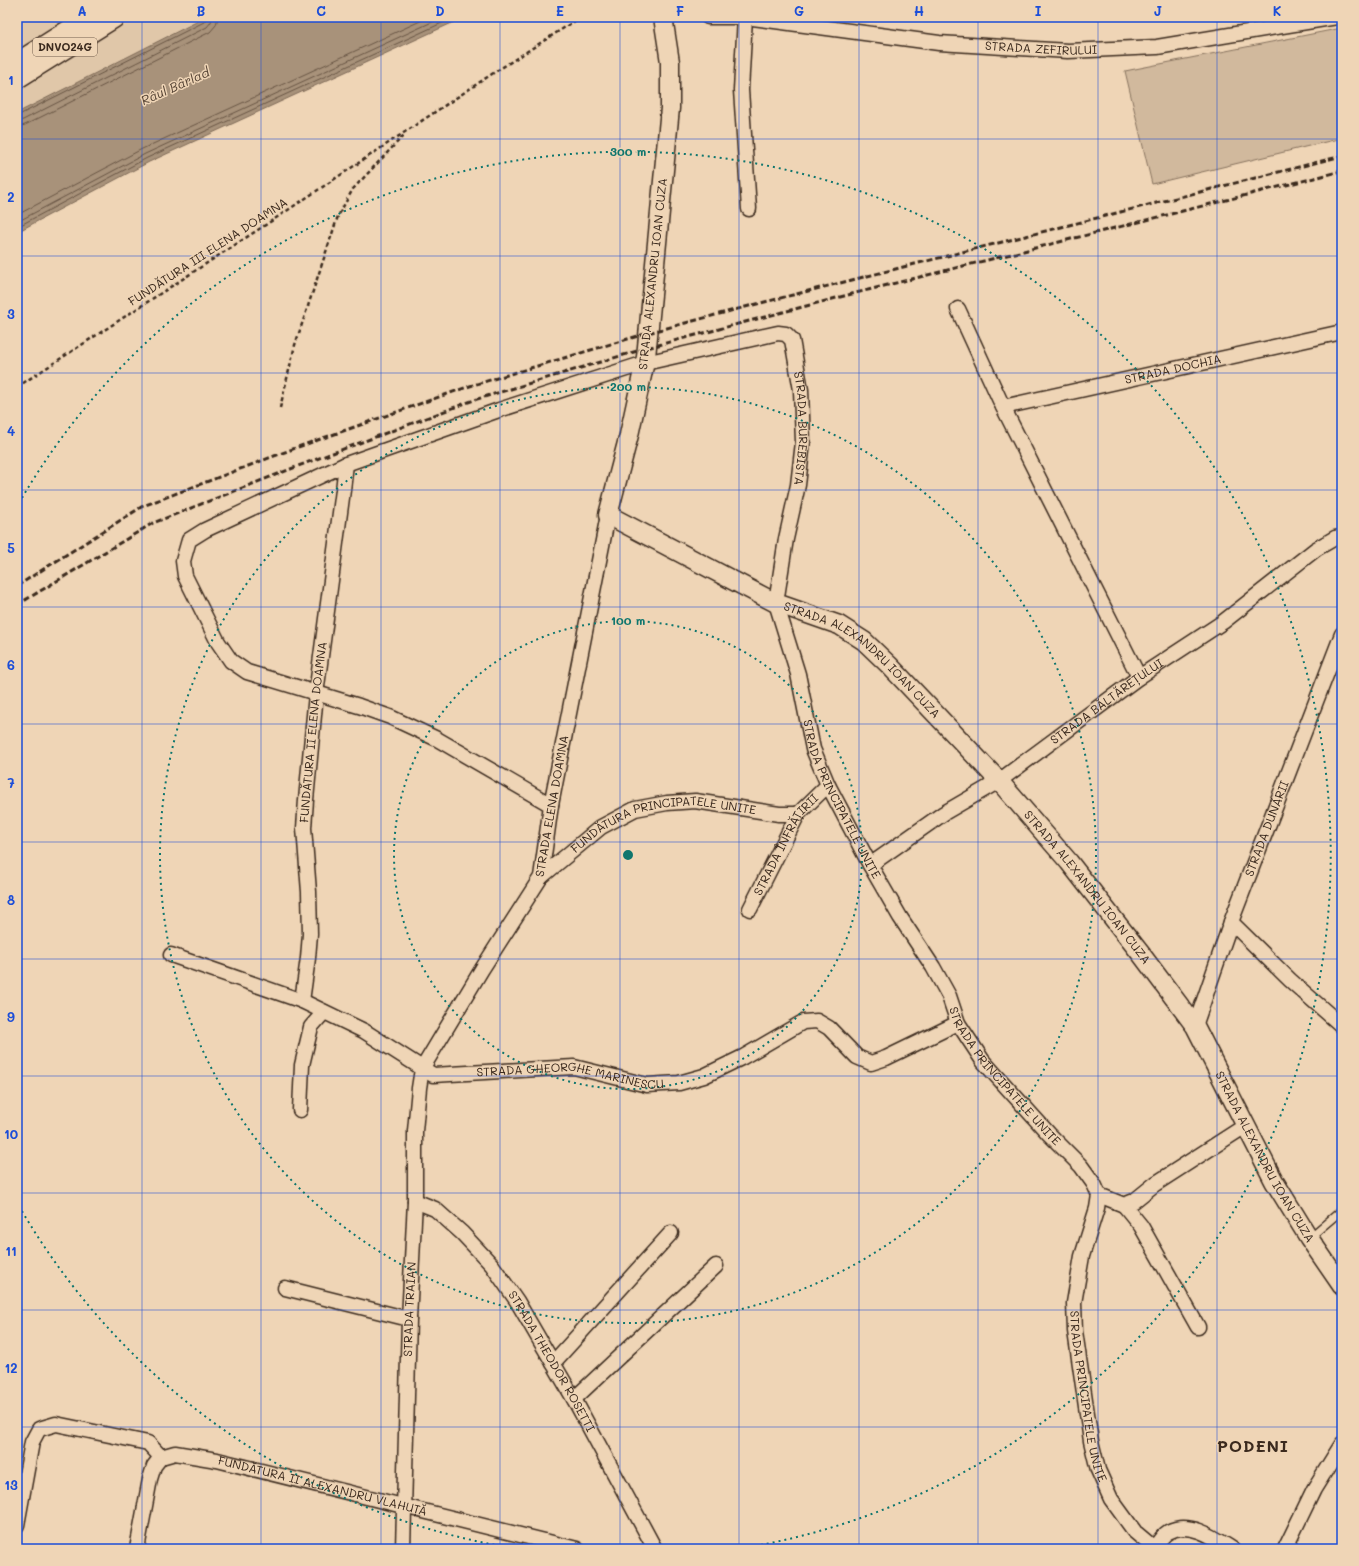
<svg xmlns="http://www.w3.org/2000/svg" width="1359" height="1566" font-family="Mali,sans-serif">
<rect width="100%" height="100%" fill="#efd5b6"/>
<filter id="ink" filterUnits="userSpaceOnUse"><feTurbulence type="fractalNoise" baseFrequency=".025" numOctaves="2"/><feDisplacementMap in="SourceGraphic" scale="8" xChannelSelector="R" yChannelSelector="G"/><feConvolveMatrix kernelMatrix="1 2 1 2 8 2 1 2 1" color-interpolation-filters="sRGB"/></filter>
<g filter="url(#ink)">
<polygon fill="#e0c7a9" points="17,17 206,17 17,113"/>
<polygon fill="#d1b99d" stroke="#86725e" points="1342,28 1342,138 1152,184 1125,71"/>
<polygon fill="#a8927a" stroke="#7c6855" points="206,17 465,17 149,162 17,232 17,113"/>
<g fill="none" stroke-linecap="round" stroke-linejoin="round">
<g stroke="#675443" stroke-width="1">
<polyline points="17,116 204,22 207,17"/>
<polyline points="17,121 23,120 207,27 211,22 212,17"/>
<polyline points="17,127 25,125 210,32 216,25 218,17"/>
<polyline points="17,215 142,149 429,17"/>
<polyline points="17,222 145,154 443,17"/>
<polyline points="17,227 147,158 455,17"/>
</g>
<g stroke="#3b2a1e" stroke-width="10">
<polyline id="service" points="1309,1238 1342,1210"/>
</g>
<g stroke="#3b2a1e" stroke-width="17">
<g id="minor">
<path id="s1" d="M708,17H745L939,43L1068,51L1157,47L1337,17"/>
<polyline points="745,17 741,90 749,209"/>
<polyline points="958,309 1003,407 1139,677"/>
<path id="s2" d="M1003,407L1342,332"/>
<path id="s3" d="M551,805L437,739L390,717L359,706L247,672L231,661L218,642L185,576L183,561L189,540L205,530L346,464L499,410L645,363L778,333L786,334L792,340L801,390L803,442L798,485L786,539L776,603L798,674L813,749L828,785L870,865L900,917L933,967L949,996L958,1023L983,1061L1049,1134L1081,1166L1094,1184L1099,1195L1097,1208L1082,1256L1074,1303L1075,1331L1091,1441L1098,1470L1111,1499L1135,1532L1154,1548"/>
<path id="s4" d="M870,865L944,813L999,781L1139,677L1223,622L1316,549L1335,538L1342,537"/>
<path id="s5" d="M541,877L601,827L635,809L667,803L695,801L779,814H798"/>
<path id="s6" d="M750,909L798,814L828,785"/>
<polyline points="1231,922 1290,980 1342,1026"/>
<path id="s7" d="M171,955L302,1001L364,1031L433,1075L574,1067L647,1085L679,1083L704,1076L743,1057L803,1022L817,1021L829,1028L857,1057L871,1063L886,1058L958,1023"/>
<path id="s8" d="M302,1001L308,958L310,934L309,892L304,828L306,800L316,694L343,490L346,464"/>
<path id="s9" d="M1195,1026L1231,922L1342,634"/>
<polyline points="300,1110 302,1065 311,1027 324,1012"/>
<polyline points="1099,1195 1124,1205"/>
<path id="s10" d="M415,1201L435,1209L462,1233L492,1265L517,1301L574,1399L655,1549"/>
<polyline points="285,1288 409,1319"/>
<polyline points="1198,1327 1141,1226 1124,1205 1134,1201 1155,1184 1245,1126"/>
<polyline points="553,1363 671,1233"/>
<polyline points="574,1399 716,1266"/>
<polyline points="17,1525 32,1442 39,1429 56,1424 148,1443 161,1457"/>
<path id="s11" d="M137,1549L150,1479L154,1466L161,1457L175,1453L217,1460L577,1549"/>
<path id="s12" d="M403,1549L409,1319L415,1201V1131L419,1088L422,1069L482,969L541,877L551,805L608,515"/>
<path d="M1154,1549C1157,1544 1163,1535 1168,1532C1190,1520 1215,1538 1232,1549"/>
<polyline points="1285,1549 1314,1489 1342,1444"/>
</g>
</g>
<g stroke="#3b2a1e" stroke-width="21">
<g id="tertiary">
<path id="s13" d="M663,17L670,62V108L646,357L629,435L608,515L776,603L839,625L864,641L889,665L999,781L1069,862L1141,954L1195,1026L1274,1181L1309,1238L1342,1286"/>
<polyline points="17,62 88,17"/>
</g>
</g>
<g stroke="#3b2a1e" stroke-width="25">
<polyline id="trunk" points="17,77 113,17"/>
</g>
<g stroke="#3b2a1e" stroke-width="2.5" stroke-dasharray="4 3" stroke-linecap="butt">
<polyline points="17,387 273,220 495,72 581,17"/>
<polyline points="280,408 295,345 338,216 353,189 405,134"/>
</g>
<use href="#service" stroke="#efd5b6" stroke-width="7"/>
<use href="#minor" stroke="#efd5b6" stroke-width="14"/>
<use href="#tertiary" stroke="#efd5b6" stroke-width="18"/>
<use href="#trunk" stroke="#efd5b6" stroke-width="22"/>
<g stroke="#3b2a1e" stroke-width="3" stroke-dasharray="6 3" stroke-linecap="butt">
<polyline points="17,586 143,506 298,447 470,386 648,333 753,305 1342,156"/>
<polyline points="17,605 153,523 306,463 474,400 647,348 844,296 1342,171"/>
</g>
</g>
</g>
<path fill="none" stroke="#1d4ed8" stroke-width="1" stroke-opacity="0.55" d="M142,17V1549M261,17V1549M381,17V1549M500,17V1549M620,17V1549M739,17V1549M859,17V1549M978,17V1549M1098,17V1549M1217,17V1549M17,139H1342M17,256H1342M17,373H1342M17,490H1342M17,607H1342M17,724H1342M17,842H1342M17,959H1342M17,1076H1342M17,1193H1342M17,1310H1342M17,1427H1342"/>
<g fill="none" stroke="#0f766e" stroke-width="2" stroke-dasharray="2 4">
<circle cx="628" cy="855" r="234"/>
<circle cx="628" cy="855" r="468"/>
<path d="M512 1548A703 703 0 0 1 19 1206M19 503A703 703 0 1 1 744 1548"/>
</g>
<g text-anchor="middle" stroke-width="3" stroke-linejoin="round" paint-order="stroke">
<rect fill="#efd5b6" stroke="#715d4c" stroke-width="1" x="33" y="38" width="64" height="18" rx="3"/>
<g font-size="11" font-weight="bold" fill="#3b2a1e">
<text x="65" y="51">DNVO24G</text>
</g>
<g font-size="12" fill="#3b2a1e" stroke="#efd5b6">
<text dy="4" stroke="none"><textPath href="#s1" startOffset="335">STRADA ZEFIRULUI</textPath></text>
<text transform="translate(208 252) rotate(-33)" y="4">FUNDĂTURA III ELENA DOAMNA</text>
<text transform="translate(653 274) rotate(-84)" y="4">STRADA ALEXANDRU IOAN CUZA</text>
<text dy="4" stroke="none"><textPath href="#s2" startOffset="174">STRADA DOCHIA</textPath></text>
<text dy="4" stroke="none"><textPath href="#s3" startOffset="1219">STRADA BUREBISTA</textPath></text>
<text dy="4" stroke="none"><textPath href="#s13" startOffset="799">STRADA ALEXANDRU IOAN CUZA</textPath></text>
<text dy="4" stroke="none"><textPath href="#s4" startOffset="288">STRADA BĂLTĂREȚULUI</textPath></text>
<text dy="4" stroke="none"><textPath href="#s8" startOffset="270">FUNDĂTURA II ELENA DOAMNA</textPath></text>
<text dy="4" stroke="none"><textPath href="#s3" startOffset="1604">STRADA PRINCIPATELE UNITE</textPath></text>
<text transform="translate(552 806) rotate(-80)" y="4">STRADA ELENA DOAMNA</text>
<text dy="4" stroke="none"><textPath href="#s9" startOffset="210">STRADA DUNĂRII</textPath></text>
<text dy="4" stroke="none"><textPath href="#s5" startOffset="140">FUNDĂTURA PRINCIPATELE UNITE</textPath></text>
<text dy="4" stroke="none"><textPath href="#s6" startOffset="74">STRADA ÎNFRĂȚIRII</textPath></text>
<text dy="4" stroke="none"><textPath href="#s13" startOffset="1123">STRADA ALEXANDRU IOAN CUZA</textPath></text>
<text dy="4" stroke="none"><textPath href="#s3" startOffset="1928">STRADA PRINCIPATELE UNITE</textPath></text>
<text dy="4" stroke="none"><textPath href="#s7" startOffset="428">STRADA GHEORGHE MARINESCU</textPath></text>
<text dy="4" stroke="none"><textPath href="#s13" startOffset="1447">STRADA ALEXANDRU IOAN CUZA</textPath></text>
<text dy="4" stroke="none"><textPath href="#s12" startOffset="240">STRADA TRAIAN</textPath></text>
<text dy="4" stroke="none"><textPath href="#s10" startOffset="215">STRADA THEODOR ROSETTI</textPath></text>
<text dy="4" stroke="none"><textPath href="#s3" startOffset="2287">STRADA PRINCIPATELE UNITE</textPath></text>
<text dy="4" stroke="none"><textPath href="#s11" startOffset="262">FUNDĂTURA II ALEXANDRU VLAHUȚĂ</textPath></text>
</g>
<g font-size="13" font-style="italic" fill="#564435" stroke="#efd5b6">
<text transform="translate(175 86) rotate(-24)" y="5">Râul Bârlad</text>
</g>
<g font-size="16" font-weight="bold" letter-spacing="1" fill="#3b2a1e" stroke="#efd5b6">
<text x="1253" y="1452">PODENI</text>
</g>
</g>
<circle cx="628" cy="855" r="6" fill="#0f766e" stroke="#efd5b6" stroke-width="2"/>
<g font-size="12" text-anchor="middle" font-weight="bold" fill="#0f766e" stroke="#efd5b6" stroke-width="3" stroke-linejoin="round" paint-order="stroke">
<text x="628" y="156">300 m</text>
<text x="628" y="391">200 m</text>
<text x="628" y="625">100 m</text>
</g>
<rect width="1359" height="1566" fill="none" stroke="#efd5b6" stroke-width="44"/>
<rect x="22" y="22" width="1315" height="1522" fill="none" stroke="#1d4ed8" stroke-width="1.5"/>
<g font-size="13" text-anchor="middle" font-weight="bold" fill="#1d4ed8">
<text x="82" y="16">A</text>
<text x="201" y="16">B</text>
<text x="321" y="16">C</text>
<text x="440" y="16">D</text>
<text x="560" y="16">E</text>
<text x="680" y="16">F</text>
<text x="799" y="16">G</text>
<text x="919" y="16">H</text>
<text x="1038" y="16">I</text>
<text x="1158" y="16">J</text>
<text x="1277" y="16">K</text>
<text x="11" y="85">1</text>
<text x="11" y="202">2</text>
<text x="11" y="319">3</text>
<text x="11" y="436">4</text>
<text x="11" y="553">5</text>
<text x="11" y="670">6</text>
<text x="11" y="788">7</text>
<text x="11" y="905">8</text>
<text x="11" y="1022">9</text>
<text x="11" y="1139">10</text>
<text x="11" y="1256">11</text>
<text x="11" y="1373">12</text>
<text x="11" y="1490">13</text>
</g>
</svg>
